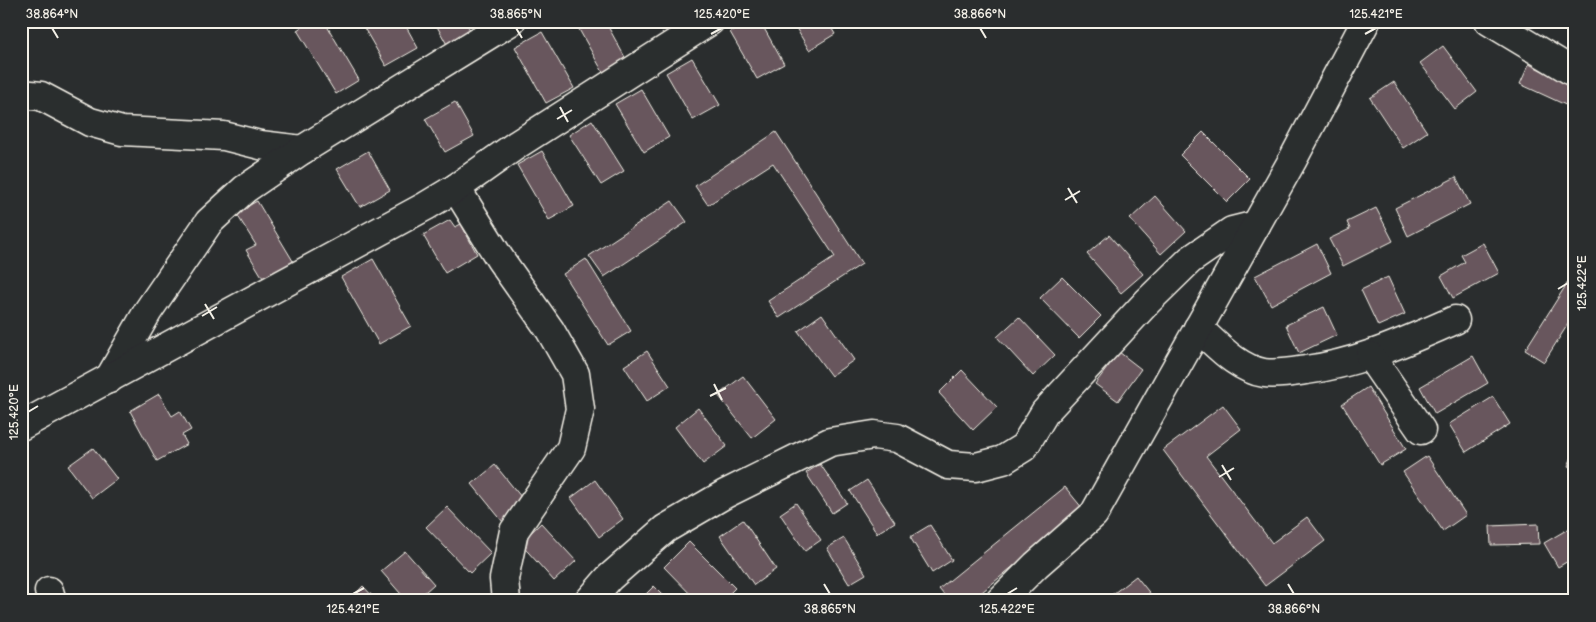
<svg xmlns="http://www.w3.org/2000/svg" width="1596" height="622" font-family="'Balsamiq Sans',sans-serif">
<rect width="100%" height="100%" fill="#2a2d2e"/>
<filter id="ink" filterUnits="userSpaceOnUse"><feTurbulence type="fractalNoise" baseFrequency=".02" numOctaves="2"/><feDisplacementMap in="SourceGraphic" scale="10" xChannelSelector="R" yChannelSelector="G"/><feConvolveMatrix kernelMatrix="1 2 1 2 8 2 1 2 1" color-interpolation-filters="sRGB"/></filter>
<g filter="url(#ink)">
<g fill="#68575d" stroke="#f4f1e8">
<polygon points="311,21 324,21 359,80 336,94 297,30"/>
<polygon points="360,21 403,21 418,48 386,66"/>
<polygon points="434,21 465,21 474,37 450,50"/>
<polygon points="581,21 605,21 627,61 604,74 576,24"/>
<polygon points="748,21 760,21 784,64 757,79 730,32"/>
<polygon points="792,21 827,21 835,34 809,50"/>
<polygon points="542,32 574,88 546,103 515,47"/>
<polygon points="1443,46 1477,92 1455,109 1420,63"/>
<polygon points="692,58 720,105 693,120 666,73"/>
<polygon points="1529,64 1575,87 1575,98 1570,107 1520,84"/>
<polygon points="1394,82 1427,132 1403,148 1370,98"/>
<polygon points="641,89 669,137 644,152 615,104"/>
<polygon points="455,102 474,136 445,152 425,119"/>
<polygon points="592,120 624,171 601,185 569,135"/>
<polygon points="776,132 862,264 779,318 768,301 835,257 773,163 708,205 695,186"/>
<polygon points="1203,132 1250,179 1227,202 1180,155"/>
<polygon points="368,151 390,190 360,207 337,169"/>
<polygon points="542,151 574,206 549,220 517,165"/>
<polygon points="1456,177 1470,204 1408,236 1395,208"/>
<polygon points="1155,196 1186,231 1161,254 1130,219"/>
<polygon points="257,201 296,266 266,283 246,250 256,245 236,213"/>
<polygon points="672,201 687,222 604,277 589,256"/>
<polygon points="1376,208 1393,241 1343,266 1329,239 1350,229 1347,222"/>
<polygon points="450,220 455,227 461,224 477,254 445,273 423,235"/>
<polygon points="1109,235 1143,274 1121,293 1087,254"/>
<polygon points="1483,243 1499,273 1453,298 1441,276 1465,262 1461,255"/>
<polygon points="1317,244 1331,273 1271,305 1255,276"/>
<polygon points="373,259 411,326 379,344 341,277"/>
<polygon points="586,259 631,331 608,345 563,274"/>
<polygon points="1575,271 1575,313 1544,362 1525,350"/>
<polygon points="1062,277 1101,316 1079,338 1040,298"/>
<polygon points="1388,277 1405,314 1378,326 1361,290"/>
<polygon points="1324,307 1337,335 1299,353 1286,325"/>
<polygon points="822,314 854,360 831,376 798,331"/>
<polygon points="1019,317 1055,355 1033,376 997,337"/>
<polygon points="647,351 670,386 647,401 624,366"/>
<polygon points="1119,352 1141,369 1118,401 1095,384"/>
<polygon points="1473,356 1488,383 1435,414 1420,387"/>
<polygon points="962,370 997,407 973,430 939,393"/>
<polygon points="743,376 776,419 752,438 718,395"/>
<polygon points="1368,387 1406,449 1380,465 1342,404"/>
<polygon points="159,394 172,416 180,411 191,430 182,435 187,444 157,461 130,411"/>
<polygon points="1493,397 1510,424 1466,452 1449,424"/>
<polygon points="1223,405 1241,429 1206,456 1272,543 1307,517 1325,541 1265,586 1163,450"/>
<polygon points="698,408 727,446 703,464 675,427"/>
<polygon points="93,448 117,479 92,498 68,466"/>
<polygon points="1575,450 1575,469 1568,466"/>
<polygon points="1427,456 1466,515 1443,531 1403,472"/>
<polygon points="820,464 847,503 832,513 806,473"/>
<polygon points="495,465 526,503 503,522 472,484"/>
<polygon points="595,480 623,519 599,537 571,498"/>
<polygon points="867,480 895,522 877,533 850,491"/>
<polygon points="1065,487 1083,509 971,601 949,601 939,589"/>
<polygon points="796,503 821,540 805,551 780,514"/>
<polygon points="447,507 491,553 470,573 426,527"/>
<polygon points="743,520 776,569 754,585 720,536"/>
<polygon points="541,523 576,561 554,581 520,543"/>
<polygon points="1538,524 1539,544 1491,545 1490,526"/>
<polygon points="930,525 952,560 932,573 910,537"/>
<polygon points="1575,525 1575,557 1558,567 1544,543"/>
<polygon points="844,538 866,574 849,584 827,548"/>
<polygon points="689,542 735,588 722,601 697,601 664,567"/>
<polygon points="405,551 434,584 415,601 407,601 381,571"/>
<polygon points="1136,576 1156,601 1112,601 1109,597"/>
<polygon points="363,586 377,601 348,601"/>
<polygon points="654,586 669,601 639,601"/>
</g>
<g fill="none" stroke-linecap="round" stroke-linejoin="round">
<g stroke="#f4f1e8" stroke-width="31">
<g id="minor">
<polyline points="1489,21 1575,73"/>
<polyline points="21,94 41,96 90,122 122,131 224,136 260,145 302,150"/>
<polyline points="456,188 500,259 550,330 575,374 580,409 571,448 514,531 504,579 506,601"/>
<path d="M1198,328C1217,345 1238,369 1264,373C1277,375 1293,372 1306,370C1360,363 1406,341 1455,320"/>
<polyline points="1370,356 1421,430"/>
<polyline points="109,379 148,311 209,222 245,189 302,150 511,21"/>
<polyline points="21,426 426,206 456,188 518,144 710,21"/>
<polyline points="49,591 52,601"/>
<polyline points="589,601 609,578 665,529 725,494 830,442 874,435 897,438 948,465 976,467 1003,460 1024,447 1045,412 1148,301 1190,260 1232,231 1256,225"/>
<polyline points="1000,601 1036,565 1094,514 1292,161 1366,21"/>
</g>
</g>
<use href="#minor" stroke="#2a2d2e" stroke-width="28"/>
</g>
</g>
<path fill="none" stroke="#f4f1e8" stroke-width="2" d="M52,28L58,38M516,28L522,38M980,28L986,38M711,34L722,28M1365,34L1376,28M560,107L568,122M557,119L572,110M1068,188L1077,203M1065,200L1080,191M1558,289L1568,283M205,304L214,319M202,316L217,307M714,384L722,400M710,396L726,388M28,412L38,406M1222,465L1231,480M1219,477L1234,468M824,584L830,594M1288,584L1294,594M353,594L364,588M1007,594L1017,588"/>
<rect width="1596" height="622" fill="none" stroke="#2a2d2e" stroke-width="55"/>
<rect x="28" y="28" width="1540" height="566" fill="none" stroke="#f4f1e8" stroke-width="2"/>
<g font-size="12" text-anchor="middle" fill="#f4f1e8">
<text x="52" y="18">38.864°N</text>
<text x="516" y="18">38.865°N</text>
<text x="722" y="18">125.420°E</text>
<text x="980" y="18">38.866°N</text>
<text x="1376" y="18">125.421°E</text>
<text transform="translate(1582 283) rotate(-90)" y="4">125.422°E</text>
<text transform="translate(14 412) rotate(-90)" y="4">125.420°E</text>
<text x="353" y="613">125.421°E</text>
<text x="830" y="613">38.865°N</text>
<text x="1007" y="613">125.422°E</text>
<text x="1294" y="613">38.866°N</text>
</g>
</svg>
